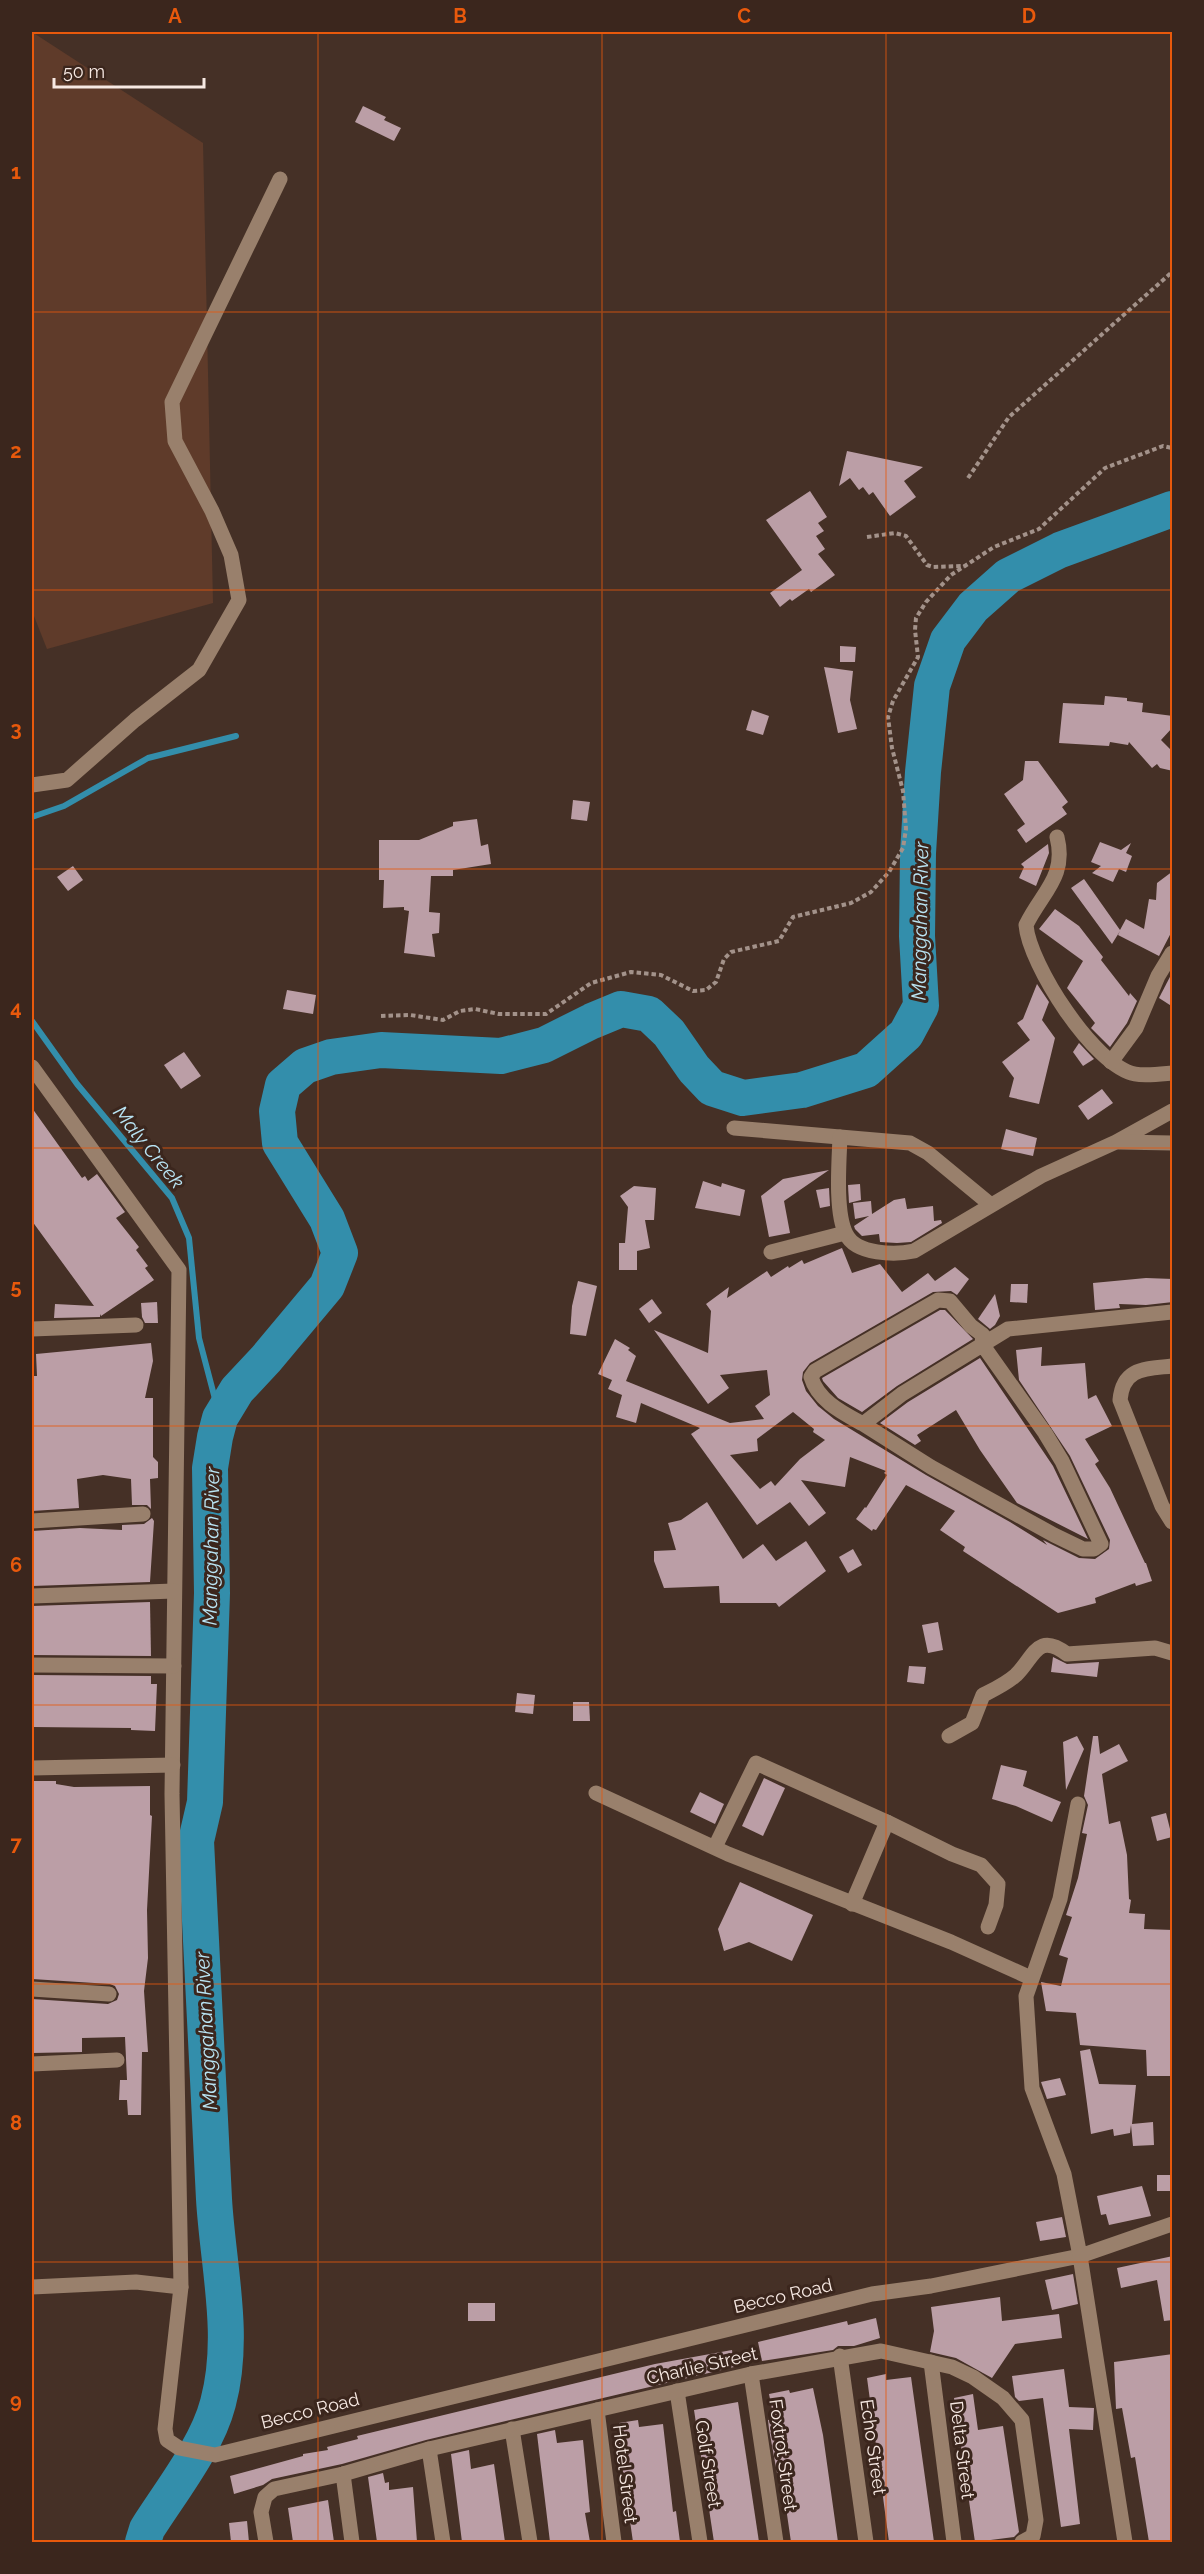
<svg xmlns="http://www.w3.org/2000/svg" width="1204" height="2574" font-family="Raleway,sans-serif">
<rect width="100%" height="100%" fill="#453026"/>
<polygon fill="#5f3b2a" points="32,32 203,143 213,603 47,649 32,611"/>
<g fill="none" stroke-linecap="round" stroke-linejoin="round">
<g stroke="#338eab" stroke-width="6">
<polyline points="32,817 64,806 148,758 236,736"/>
<polyline points="32,1021 77,1084 172,1198 189,1238 199,1338 220,1418"/>
</g>
<path stroke="#338eab" stroke-width="36" d="M143,2542L147,2529C171,2491 207,2446 218,2403C236,2336 218,2267 214,2199C207,2080 203,1960 196,1841L205,1802L212,1593L210,1468L215,1437L220,1418L237,1390L266,1359L327,1286L340,1253L327,1219L280,1143L277,1111L283,1085L305,1066L331,1057L381,1050L501,1056L544,1045L592,1021L621,1009L649,1014L669,1033L694,1069L712,1088L743,1098L802,1090L866,1070L906,1034L921,1006L917,936L918,853L923,772L932,686L948,640L973,607L1008,576L1060,550L1172,509"/>
</g>
<g fill="#bb9ea6" fill-rule="evenodd">
<polygon points="363,106 386,117 384,120 401,128 394,141 355,122"/>
<polygon points="847,451 923,467 904,481 916,497 890,516 873,492 869,495 863,487 859,490 850,478 839,486"/>
<polygon points="810,491 827,517 818,523 824,531 816,536 825,549 818,554 835,575 811,592 809,589 792,601 790,599 780,607 770,593 802,570 766,520"/>
<polygon points="840,646 856,647 855,662 840,662"/>
<polygon points="824,667 853,671 850,700 857,729 838,733"/>
<polygon points="1105,696 1127,698 1127,701 1143,703 1142,712 1173,716 1173,727 1161,740 1173,752 1173,771 1160,768 1157,764 1152,768 1129,742 1128,745 1110,742 1109,746 1059,743 1063,703 1104,705"/>
<polygon points="752,710 769,716 763,735 746,730"/>
<polygon points="1025,761 1038,761 1068,802 1062,807 1067,814 1026,843 1017,830 1025,824 1004,794 1023,780"/>
<polygon points="573,800 590,802 587,821 571,819"/>
<polygon points="477,819 481,846 488,844 491,864 453,870 453,876 431,876 429,912 440,913 439,933 432,934 435,957 404,953 409,911 404,910 404,907 383,908 384,880 379,880 379,840 419,840 453,826 453,822"/>
<polygon points="1100,842 1121,850 1131,843 1126,853 1132,856 1126,872 1119,869 1113,882 1092,873 1101,866 1091,862"/>
<polygon points="1048,844 1049,853 1036,886 1019,878 1024,867 1021,864"/>
<polygon points="73,866 83,880 68,891 57,877"/>
<polygon points="1173,871 1173,929 1159,956 1118,935 1120,931 1112,944 1071,888 1084,879 1120,930 1126,919 1144,929 1149,899 1156,900 1157,883"/>
<polygon points="1055,909 1079,926 1103,957 1101,960 1129,996 1130,993 1137,1001 1127,1023 1110,1047 1091,1028 1095,1023 1067,988 1083,961 1039,929"/>
<polygon points="1173,971 1173,1007 1159,998"/>
<polygon points="1037,984 1049,1002 1042,1020 1055,1038 1039,1104 1009,1097 1014,1078 1002,1062 1030,1040 1017,1023 1023,1019"/>
<polygon points="287,990 316,995 313,1014 283,1009"/>
<polygon points="1079,1043 1094,1059 1083,1066 1073,1052"/>
<polygon points="184,1052 201,1076 181,1089 164,1065"/>
<polygon points="1102,1089 1113,1103 1088,1120 1078,1106"/>
<polygon points="32,1108 82,1178 85,1176 88,1181 97,1174 125,1212 116,1218 139,1247 136,1250 148,1266 145,1268 154,1280 101,1316 100,1314 100,1317 54,1318 55,1304 94,1306 32,1221"/>
<polygon points="1006,1129 1037,1138 1033,1156 1001,1149"/>
<polygon points="829,1170 784,1201 790,1233 769,1237 761,1196 783,1179"/>
<polygon points="703,1181 721,1187 722,1183 745,1190 740,1216 695,1208"/>
<polygon points="860,1184 861,1200 849,1203 848,1185"/>
<polygon points="634,1186 656,1188 654,1220 645,1220 650,1248 637,1251 637,1270 619,1270 619,1243 625,1243 628,1207 620,1196"/>
<polygon points="829,1188 830,1206 820,1208 816,1190"/>
<polygon points="905,1198 907,1209 933,1206 934,1221 941,1220 942,1223 911,1242 897,1243 880,1242 879,1234 862,1236 855,1229 854,1226 869,1216 855,1219 853,1203 871,1201 872,1214 894,1200"/>
<path d="M842,1248L852,1273L880,1264L902,1292L928,1273L935,1281L955,1267L969,1279L957,1295L951,1291L933,1292L810,1363L803,1372L802,1380L806,1391L818,1406L834,1419L926,1475L1010,1522L1047,1545L1043,1540L1079,1558L1095,1559L1109,1549L1110,1540L1070,1456L1019,1380L1016,1350L1042,1347L1041,1366L1085,1363L1088,1399L1096,1395L1112,1426L1085,1439L1099,1461L1095,1464L1110,1488L1145,1563H1146L1152,1581L1136,1586L1135,1583L1095,1598L1096,1603L1058,1613L963,1551L965,1547L940,1530L955,1511L906,1485L876,1530L873,1529L872,1531L856,1519L865,1507L866,1508L887,1475L884,1473L886,1471L850,1457L845,1487L801,1480L826,1513L809,1526L790,1502L757,1525L691,1434L700,1428L641,1403L636,1423L616,1417L622,1395L608,1389L612,1380L598,1374L615,1339L630,1348L628,1350L636,1356L626,1381L730,1423L764,1419L755,1406L770,1395L767,1370L720,1375L729,1388L708,1404L654,1330L708,1353L711,1311L706,1304L729,1287L727,1298L767,1271L771,1277L788,1266L789,1268L802,1260L804,1264ZM793,1412L814,1429L813,1432L825,1440L800,1459L775,1486L771,1481L760,1489L730,1455L758,1451L757,1439Z"/>
<polygon points="1146,1278 1173,1279 1173,1302 1146,1305 1119,1304 1120,1308 1095,1310 1093,1283"/>
<polygon points="578,1281 597,1286 586,1336 570,1334 572,1306"/>
<polygon points="1011,1284 1028,1284 1027,1303 1010,1302"/>
<polygon points="995,1294 1000,1316 995,1325 990,1329 978,1319"/>
<polygon points="652,1299 662,1313 649,1323 639,1309"/>
<polygon points="157,1302 158,1323 145,1323 142,1317 141,1303"/>
<polygon points="940,1310 945,1310 973,1339 897,1386 862,1412 838,1398 823,1381 822,1378"/>
<polygon points="151,1343 153,1361 145,1398 153,1398 153,1457 158,1462 158,1478 150,1479 151,1509 147,1505 132,1505 131,1479 103,1475 77,1479 79,1508 32,1511 32,1376 37,1376 36,1354"/>
<polygon points="980,1358 1053,1466 1088,1539 1017,1503 980,1450 956,1410 917,1435 921,1441 915,1445 880,1423 908,1402"/>
<polygon points="707,1502 743,1559 763,1544 776,1561 806,1541 826,1571 779,1607 776,1603 720,1603 719,1586 664,1588 654,1561 654,1551 676,1550 668,1523 681,1520"/>
<polygon points="152,1518 154,1521 150,1582 32,1586 32,1531 80,1528 122,1530 122,1525 144,1524"/>
<polygon points="853,1549 862,1565 848,1573 839,1557"/>
<polygon points="150,1602 151,1656 32,1655 32,1606"/>
<polygon points="938,1622 943,1650 928,1653 922,1625"/>
<polygon points="1053,1657 1067,1664 1099,1662 1097,1677 1051,1672"/>
<polygon points="909,1666 926,1667 924,1684 907,1682"/>
<polygon points="32,1675 151,1676 151,1684 157,1684 155,1731 131,1730 131,1728 32,1727"/>
<polygon points="517,1693 535,1695 533,1714 515,1712"/>
<polygon points="573,1702 589,1702 590,1721 573,1721"/>
<polygon points="1077,1736 1084,1749 1066,1790 1063,1742"/>
<polygon points="1093,1736 1098,1736 1100,1754 1119,1744 1128,1761 1102,1774 1109,1824 1120,1821 1127,1855 1129,1899 1131,1900 1129,1913 1145,1914 1144,1929 1173,1930 1173,2076 1147,2076 1146,2050 1080,2045 1076,2013 1046,2011 1041,1982 1061,1986 1068,1958 1059,1955 1072,1917 1066,1915 1078,1878 1087,1834 1082,1833 1088,1805 1084,1796"/>
<polygon points="1001,1765 1027,1771 1023,1786 1061,1802 1052,1822 1016,1806 992,1799"/>
<polygon points="764,1778 785,1788 763,1836 742,1826"/>
<polygon points="32,1781 56,1781 56,1784 74,1787 150,1786 150,1815 152,1816 147,1910 148,1958 144,1991 148,2052 142,2052 141,2115 128,2115 127,2100 119,2100 120,2080 127,2080 125,2037 82,2038 82,2052 32,2053 32,1999 108,2004 117,2000 119,1994 115,1986 110,1984 32,1979"/>
<polygon points="700,1792 724,1804 715,1824 690,1812"/>
<polygon points="1166,1813 1172,1837 1157,1841 1151,1817"/>
<polygon points="740,1882 813,1915 792,1961 749,1942 724,1951 718,1929"/>
<polygon points="1090,2049 1099,2084 1136,2085 1132,2124 1153,2122 1154,2145 1133,2146 1131,2125 1130,2133 1114,2136 1113,2129 1091,2134 1080,2051"/>
<polygon points="1060,2078 1066,2095 1047,2099 1041,2082"/>
<rect x="1157" y="2175" width="16" height="16"/>
<polygon points="1142,2186 1151,2216 1109,2225 1106,2214 1101,2215 1097,2196"/>
<polygon points="1062,2217 1066,2237 1040,2241 1036,2222"/>
<polygon points="1173,2256 1173,2320 1164,2321 1157,2280 1121,2288 1117,2268"/>
<polygon points="1073,2274 1078,2304 1052,2310 1045,2280"/>
<polygon points="1000,2297 1002,2321 1059,2314 1062,2338 1015,2344 992,2378 956,2358 930,2352 934,2331 931,2307"/>
<rect x="468" y="2303" width="27" height="18"/>
<polygon points="876,2318 880,2338 854,2346 838,2346 833,2350 762,2361 758,2342 847,2321 848,2325"/>
<polygon points="732,2350 734,2367 426,2440 342,2464 272,2479 263,2485 234,2494 230,2476 303,2456 303,2454 328,2450 327,2447 358,2439 357,2436 655,2364"/>
<polygon points="1173,2354 1173,2542 1149,2542 1135,2457 1131,2458 1122,2408 1116,2409 1114,2362"/>
<polygon points="1064,2369 1069,2407 1094,2408 1093,2430 1069,2429 1080,2524 1061,2527 1043,2398 1019,2401 1015,2397 1012,2376"/>
<polygon points="886,2374 886,2380 911,2377 934,2542 889,2542 867,2378"/>
<polygon points="813,2388 823,2435 838,2542 791,2542 781,2473 777,2473 769,2429 768,2420 774,2419 769,2394 789,2390 790,2393"/>
<polygon points="973,2394 978,2430 1003,2426 1019,2532 1014,2537 975,2542 954,2398"/>
<polygon points="738,2402 759,2542 714,2542 694,2410"/>
<polygon points="638,2420 639,2427 663,2424 673,2512 676,2511 680,2542 633,2542 617,2430 620,2430 619,2423"/>
<polygon points="555,2430 557,2443 583,2440 590,2512 585,2513 590,2542 550,2542 537,2434"/>
<polygon points="469,2450 471,2469 494,2464 505,2542 462,2542 451,2454"/>
<polygon points="383,2473 385,2483 389,2482 389,2490 413,2487 417,2542 377,2542 368,2477"/>
<polygon points="328,2500 334,2542 293,2542 288,2508"/>
<polygon points="247,2521 249,2542 231,2542 229,2523"/>
</g>
<g fill="none" stroke-linecap="round" stroke-linejoin="round">
<g stroke="#a3928a" stroke-width="4" stroke-dasharray="4.5 3" stroke-linecap="butt">
<polyline points="968,478 1009,417 1172,272"/>
<polyline points="867,537 895,533 906,536 927,565 933,567 964,566"/>
<polyline points="381,1016 410,1015 443,1020 460,1011 475,1009 499,1014 546,1014 591,983 631,972 661,975 693,991 706,990 716,982 724,959 731,952 779,941 793,917 851,903 871,892 889,872 903,848 906,829 903,791 892,748 888,717 893,701 918,657 915,630 916,618 926,602 951,575 994,547 1039,529 1105,468 1163,446 1172,448"/>
</g>
<g stroke="#99806c" stroke-width="15">
<polyline points="32,785 67,780 135,720 199,670 239,600 231,555 212,511 175,441 172,402 280,179"/>
<path d="M1057,837C1067,877 1042,892 1026,925C1029,964 1094,1066 1135,1074C1146,1076 1161,1074 1172,1073"/>
<polyline points="1111,1062 1136,1028 1158,976 1172,953"/>
<polyline points="32,1067 179,1270 172,1794 181,2287 165,2429 167,2440 179,2448 215,2455 872,2294 931,2286 1080,2256 1125,2542"/>
<polyline points="734,1128 910,1143 928,1153 991,1205"/>
<path d="M840,1137C839,1162 835,1213 846,1234C856,1255 896,1255 914,1251L1041,1176L1116,1142L1172,1111"/>
<polyline points="1119,1142 1172,1143"/>
<polyline points="771,1252 845,1233"/>
<polyline points="32,1329 136,1325"/>
<path d="M1172,1366C1146,1369 1123,1367 1120,1400L1162,1506L1172,1522"/>
<path d="M863,1424C843,1413 818,1401 811,1377L815,1371L938,1300L950,1301L971,1326L983,1335L982,1344L1045,1433L1062,1461L1101,1544L1094,1549H1083L1054,1535L931,1467L863,1424L902,1394L1008,1329L1172,1312"/>
<polyline points="32,1521 143,1514"/>
<polyline points="32,1596 174,1591"/>
<polyline points="32,1665 174,1666"/>
<path d="M949,1736L972,1723L983,1695C995,1689 1006,1684 1016,1675C1034,1658 1037,1631 1067,1654L1155,1648L1172,1653"/>
<polyline points="32,1768 173,1765"/>
<polyline points="596,1793 728,1854 951,1942 1031,1978"/>
<polyline points="1078,1804 1060,1899 1026,1996 1032,2088 1064,2174 1080,2256 1172,2224"/>
<polyline points="887,1822 952,1854 981,1865 998,1884 996,1905 988,1927"/>
<polyline points="715,1847 756,1763 887,1822 852,1904"/>
<polyline points="32,1989 109,1994"/>
<polyline points="32,2064 117,2060"/>
<polyline points="32,2287 136,2282 181,2287"/>
<polyline points="840,2356 866,2542"/>
<polyline points="931,2362 954,2542"/>
<polyline points="751,2374 776,2542"/>
<polyline points="677,2391 700,2542"/>
<polyline points="597,2410 614,2542"/>
<polyline points="512,2429 530,2542"/>
<polyline points="429,2449 443,2542"/>
<polyline points="343,2474 352,2542"/>
<polyline points="266,2542 261,2512 265,2497 274,2489 343,2474 429,2449 751,2374 881,2351 952,2367 973,2377 1003,2398 1022,2420 1036,2520 1033,2536 1022,2542"/>
</g>
</g>
<path fill="none" stroke="#e8590c" stroke-width="1.5" stroke-opacity="0.55" d="M318,32V2542M602,32V2542M886,32V2542M32,312H1172M32,590H1172M32,869H1172M32,1148H1172M32,1426H1172M32,1705H1172M32,1984H1172M32,2262H1172"/>
<g text-anchor="middle" stroke-width="6" stroke-linejoin="round" paint-order="stroke">
<g font-size="18" fill="#f7e9e3" stroke="#3b261d">
<text transform="translate(783 2296) rotate(-13)" y="6">Becco Road</text>
<text transform="translate(702 2366) rotate(-13)" y="6">Charlie Street</text>
<text transform="translate(310 2411) rotate(-14)" y="6">Becco Road</text>
<text transform="translate(873 2447) rotate(82)" y="6">Echo Street</text>
<text transform="translate(962 2450) rotate(83)" y="6">Delta Street</text>
<text transform="translate(783 2455) rotate(82)" y="6">Foxtrot Street</text>
<text transform="translate(708 2464) rotate(81)" y="6">Golf Street</text>
<text transform="translate(625 2474) rotate(83)" y="6">Hotel Street</text>
</g>
<g font-size="20" font-style="italic" fill="#b9e4f4" stroke="#3b261d">
<text transform="translate(920 921) rotate(-89)" y="7">Manggahan River</text>
<text transform="translate(149 1147) rotate(51)" y="7">Maly Creek</text>
<text transform="translate(211 1546) rotate(-89)" y="7">Manggahan River</text>
<text transform="translate(206 2031) rotate(-93)" y="7">Manggahan River</text>
</g>
</g>
<rect width="1204" height="2574" fill="none" stroke="#3b261d" stroke-width="66"/>
<path d="M54 78v9h150v-9" fill="none" stroke="#f7e9e3" stroke-width="3"/>
<text x="63" y="78" font-size="18" fill="#f7e9e3" stroke="#3b261d" stroke-width="4.5" paint-order="stroke">50 m</text>
<rect x="33" y="33" width="1138" height="2508" fill="none" stroke="#e8590c" stroke-width="2"/>
<g font-size="20" text-anchor="middle" font-weight="bold" fill="#e8590c">
<text x="175" y="23">A</text>
<text x="460" y="23">B</text>
<text x="744" y="23">C</text>
<text x="1029" y="23">D</text>
<text x="16" y="179">1</text>
<text x="16" y="458">2</text>
<text x="16" y="736">3</text>
<text x="16" y="1015">4</text>
<text x="16" y="1294">5</text>
<text x="16" y="1572">6</text>
<text x="16" y="1851">7</text>
<text x="16" y="2130">8</text>
<text x="16" y="2408">9</text>
</g>
</svg>
